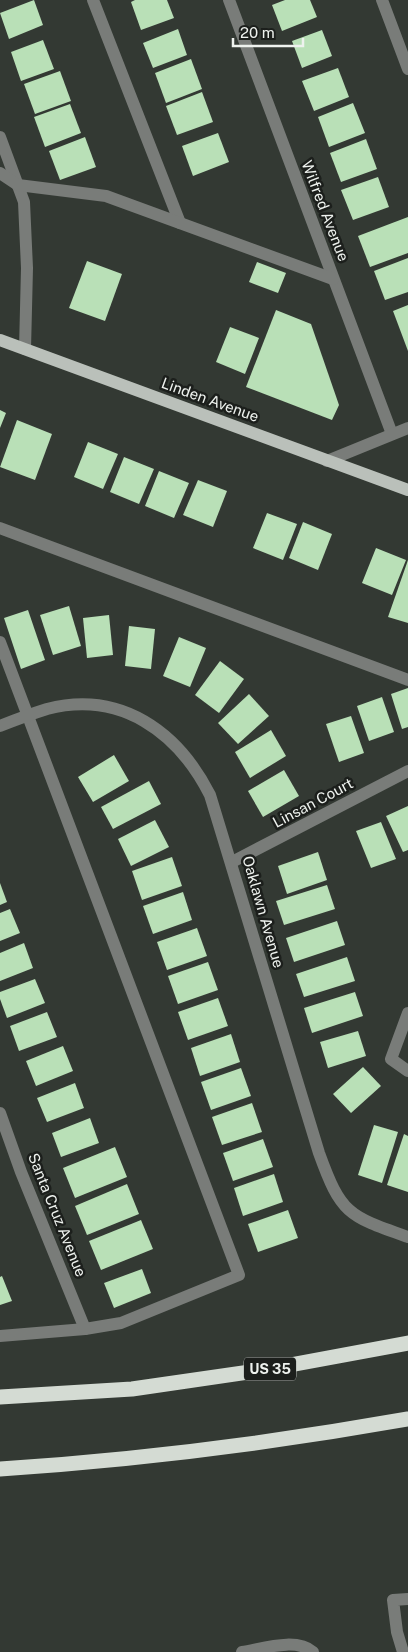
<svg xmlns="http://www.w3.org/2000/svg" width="408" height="1652" font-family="'Public Sans',sans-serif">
<rect width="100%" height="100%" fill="#333933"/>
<g fill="#b9e0b7">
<polygon points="34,0 43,25 9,39 0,13"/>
<polygon points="135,0 167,0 174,18 141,30 131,2"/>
<polygon points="285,0 310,0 317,17 282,31 272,5"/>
<polygon points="178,29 187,55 153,68 143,43"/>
<polygon points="322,30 332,56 302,68 292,41"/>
<polygon points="43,40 54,69 21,81 11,52"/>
<polygon points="191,59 202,89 166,103 155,73"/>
<polygon points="338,68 349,97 314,111 302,81"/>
<polygon points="60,71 71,101 35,114 24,84"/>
<polygon points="202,92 213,122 177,135 166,106"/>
<polygon points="353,103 365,133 329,147 318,117"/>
<polygon points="70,104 81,133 45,147 34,117"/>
<polygon points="218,133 229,162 193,176 182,146"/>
<polygon points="85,137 96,167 60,180 49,151"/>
<polygon points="366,139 377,169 341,182 330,153"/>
<polygon points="378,177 389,207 353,220 341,190"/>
<polygon points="408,217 408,253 370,267 358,236"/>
<polygon points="408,258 408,292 385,300 374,271"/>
<polygon points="87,261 122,274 105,321 69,308"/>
<polygon points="257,262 286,273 278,293 249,282"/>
<polygon points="408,305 408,351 393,311"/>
<polygon points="276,310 311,324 339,405 332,420 246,387"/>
<polygon points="230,327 259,338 245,374 216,362"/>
<polygon points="0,410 6,413 0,428"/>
<polygon points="17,420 52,434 35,480 0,467"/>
<polygon points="88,442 118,454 103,489 74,477"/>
<polygon points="124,457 154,469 139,504 110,492"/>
<polygon points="159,471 189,483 174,518 145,506"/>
<polygon points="198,480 227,491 213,527 183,515"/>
<polygon points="267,513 297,524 283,560 253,548"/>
<polygon points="303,522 332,534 318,570 289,558"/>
<polygon points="376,548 406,560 392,595 362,583"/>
<polygon points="408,560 408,623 388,617"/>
<polygon points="69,606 81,646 53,655 40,615"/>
<polygon points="28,610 45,660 21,669 4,618"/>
<polygon points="109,615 113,655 87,658 83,618"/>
<polygon points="129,626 155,629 151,669 125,666"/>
<polygon points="179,637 206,648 190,687 163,676"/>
<polygon points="220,661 244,679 219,713 195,695"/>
<polygon points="408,688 408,727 402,729 391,694"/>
<polygon points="249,694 269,716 238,744 218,723"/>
<polygon points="382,697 394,732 369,741 357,706"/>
<polygon points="351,716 364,753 339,762 326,724"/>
<polygon points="271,730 286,756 250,778 235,752"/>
<polygon points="114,755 129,781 93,802 78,777"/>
<polygon points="284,770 299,796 263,817 248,791"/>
<polygon points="149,781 161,804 113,829 101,807"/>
<polygon points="408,806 408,850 403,852 386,816"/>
<polygon points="155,820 169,847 131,866 118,839"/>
<polygon points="381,822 396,859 371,868 356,831"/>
<polygon points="318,852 327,880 287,894 278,866"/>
<polygon points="172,857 182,886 142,900 132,871"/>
<polygon points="0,883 7,902 0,905"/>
<polygon points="327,885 335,909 284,925 276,901"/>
<polygon points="183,892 192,920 153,934 143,906"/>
<polygon points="10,909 20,933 0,941 0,913"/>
<polygon points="337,921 345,945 294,962 286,938"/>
<polygon points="197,928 207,956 167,970 157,942"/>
<polygon points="24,943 33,968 0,981 0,953"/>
<polygon points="347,957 355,981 304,997 296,974"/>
<polygon points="208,962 218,990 178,1004 168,976"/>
<polygon points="35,979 45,1003 7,1018 0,999 0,992"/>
<polygon points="355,992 363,1016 312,1033 304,1008"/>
<polygon points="218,998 228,1026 188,1040 178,1012"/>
<polygon points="47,1012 57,1037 19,1051 10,1026"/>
<polygon points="358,1031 366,1056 328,1068 320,1042"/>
<polygon points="231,1034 240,1062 200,1076 191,1048"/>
<polygon points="63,1046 73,1071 36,1086 26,1061"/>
<polygon points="363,1067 381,1086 351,1113 333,1094"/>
<polygon points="241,1068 251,1096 211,1110 201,1082"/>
<polygon points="75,1083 84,1108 47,1122 37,1098"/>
<polygon points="252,1103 262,1132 222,1145 212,1117"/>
<polygon points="90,1118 99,1143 61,1157 52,1133"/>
<polygon points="374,1125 398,1132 382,1183 358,1175"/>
<polygon points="404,1134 408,1136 408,1192 387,1185"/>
<polygon points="263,1139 273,1167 233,1181 223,1153"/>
<polygon points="115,1147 127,1177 75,1198 63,1168"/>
<polygon points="274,1174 283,1202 243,1216 234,1188"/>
<polygon points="127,1184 139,1214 87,1235 75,1206"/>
<polygon points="288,1210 298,1238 258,1252 248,1224"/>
<polygon points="141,1220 153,1249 101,1270 89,1241"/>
<polygon points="142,1269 151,1293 114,1308 104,1283"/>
<polygon points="2,1276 12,1301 0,1305 0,1277"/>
</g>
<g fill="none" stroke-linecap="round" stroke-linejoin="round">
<g stroke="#797c79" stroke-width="12">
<polyline points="93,0 180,223"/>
<polyline points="229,0 392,434"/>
<polyline points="382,0 408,69"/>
<polyline points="0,137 24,202 27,268 25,349"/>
<polyline points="0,173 18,185 106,196 333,279"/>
<polyline points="327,461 408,428"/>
<polyline points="0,528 408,680"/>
<polyline points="0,642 239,1275 121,1323 85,1329 0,1336"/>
<path d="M0,726C15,720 31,714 47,709C121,690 178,732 210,795L319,1153C341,1214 348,1216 408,1237"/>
<polyline points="232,862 408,771"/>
<polyline points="408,1013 391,1059 408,1071"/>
<polyline points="0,1113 21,1172 85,1329"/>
<path d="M242,1652C262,1649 296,1637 313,1652"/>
<polyline points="403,1652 397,1632 393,1600 408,1599"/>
</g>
<polyline stroke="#bac0ba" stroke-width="12" points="0,340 408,490"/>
<g stroke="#d4dbd3" stroke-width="15">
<polyline points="0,1397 132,1389 263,1370 408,1343"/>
<path d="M0,1469C137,1460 273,1443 408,1419"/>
</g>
</g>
<g text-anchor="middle" stroke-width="5" stroke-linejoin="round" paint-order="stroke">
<rect fill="#1c1f1c" stroke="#afb3af" stroke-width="1" x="244" y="1357.5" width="52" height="23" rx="4"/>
<g font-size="14" font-weight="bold" fill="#eef2ee">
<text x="270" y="1374">US 35</text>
</g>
<g font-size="15" fill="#eef2ee" stroke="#1c1f1c">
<text transform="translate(325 211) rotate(69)" y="5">Wilfred Avenue</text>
<text transform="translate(210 400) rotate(20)" y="5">Linden Avenue</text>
<text transform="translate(313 803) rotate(-28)" y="5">Linsan Court</text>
<text transform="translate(263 912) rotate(74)" y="5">Oaklawn Avenue</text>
<text transform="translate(57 1215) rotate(68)" y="5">Santa Cruz Avenue</text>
</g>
</g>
<path d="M233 38v8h70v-8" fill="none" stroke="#eef2ee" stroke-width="2.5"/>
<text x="240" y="38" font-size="15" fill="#eef2ee" stroke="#1c1f1c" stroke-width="4" paint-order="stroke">20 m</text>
</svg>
